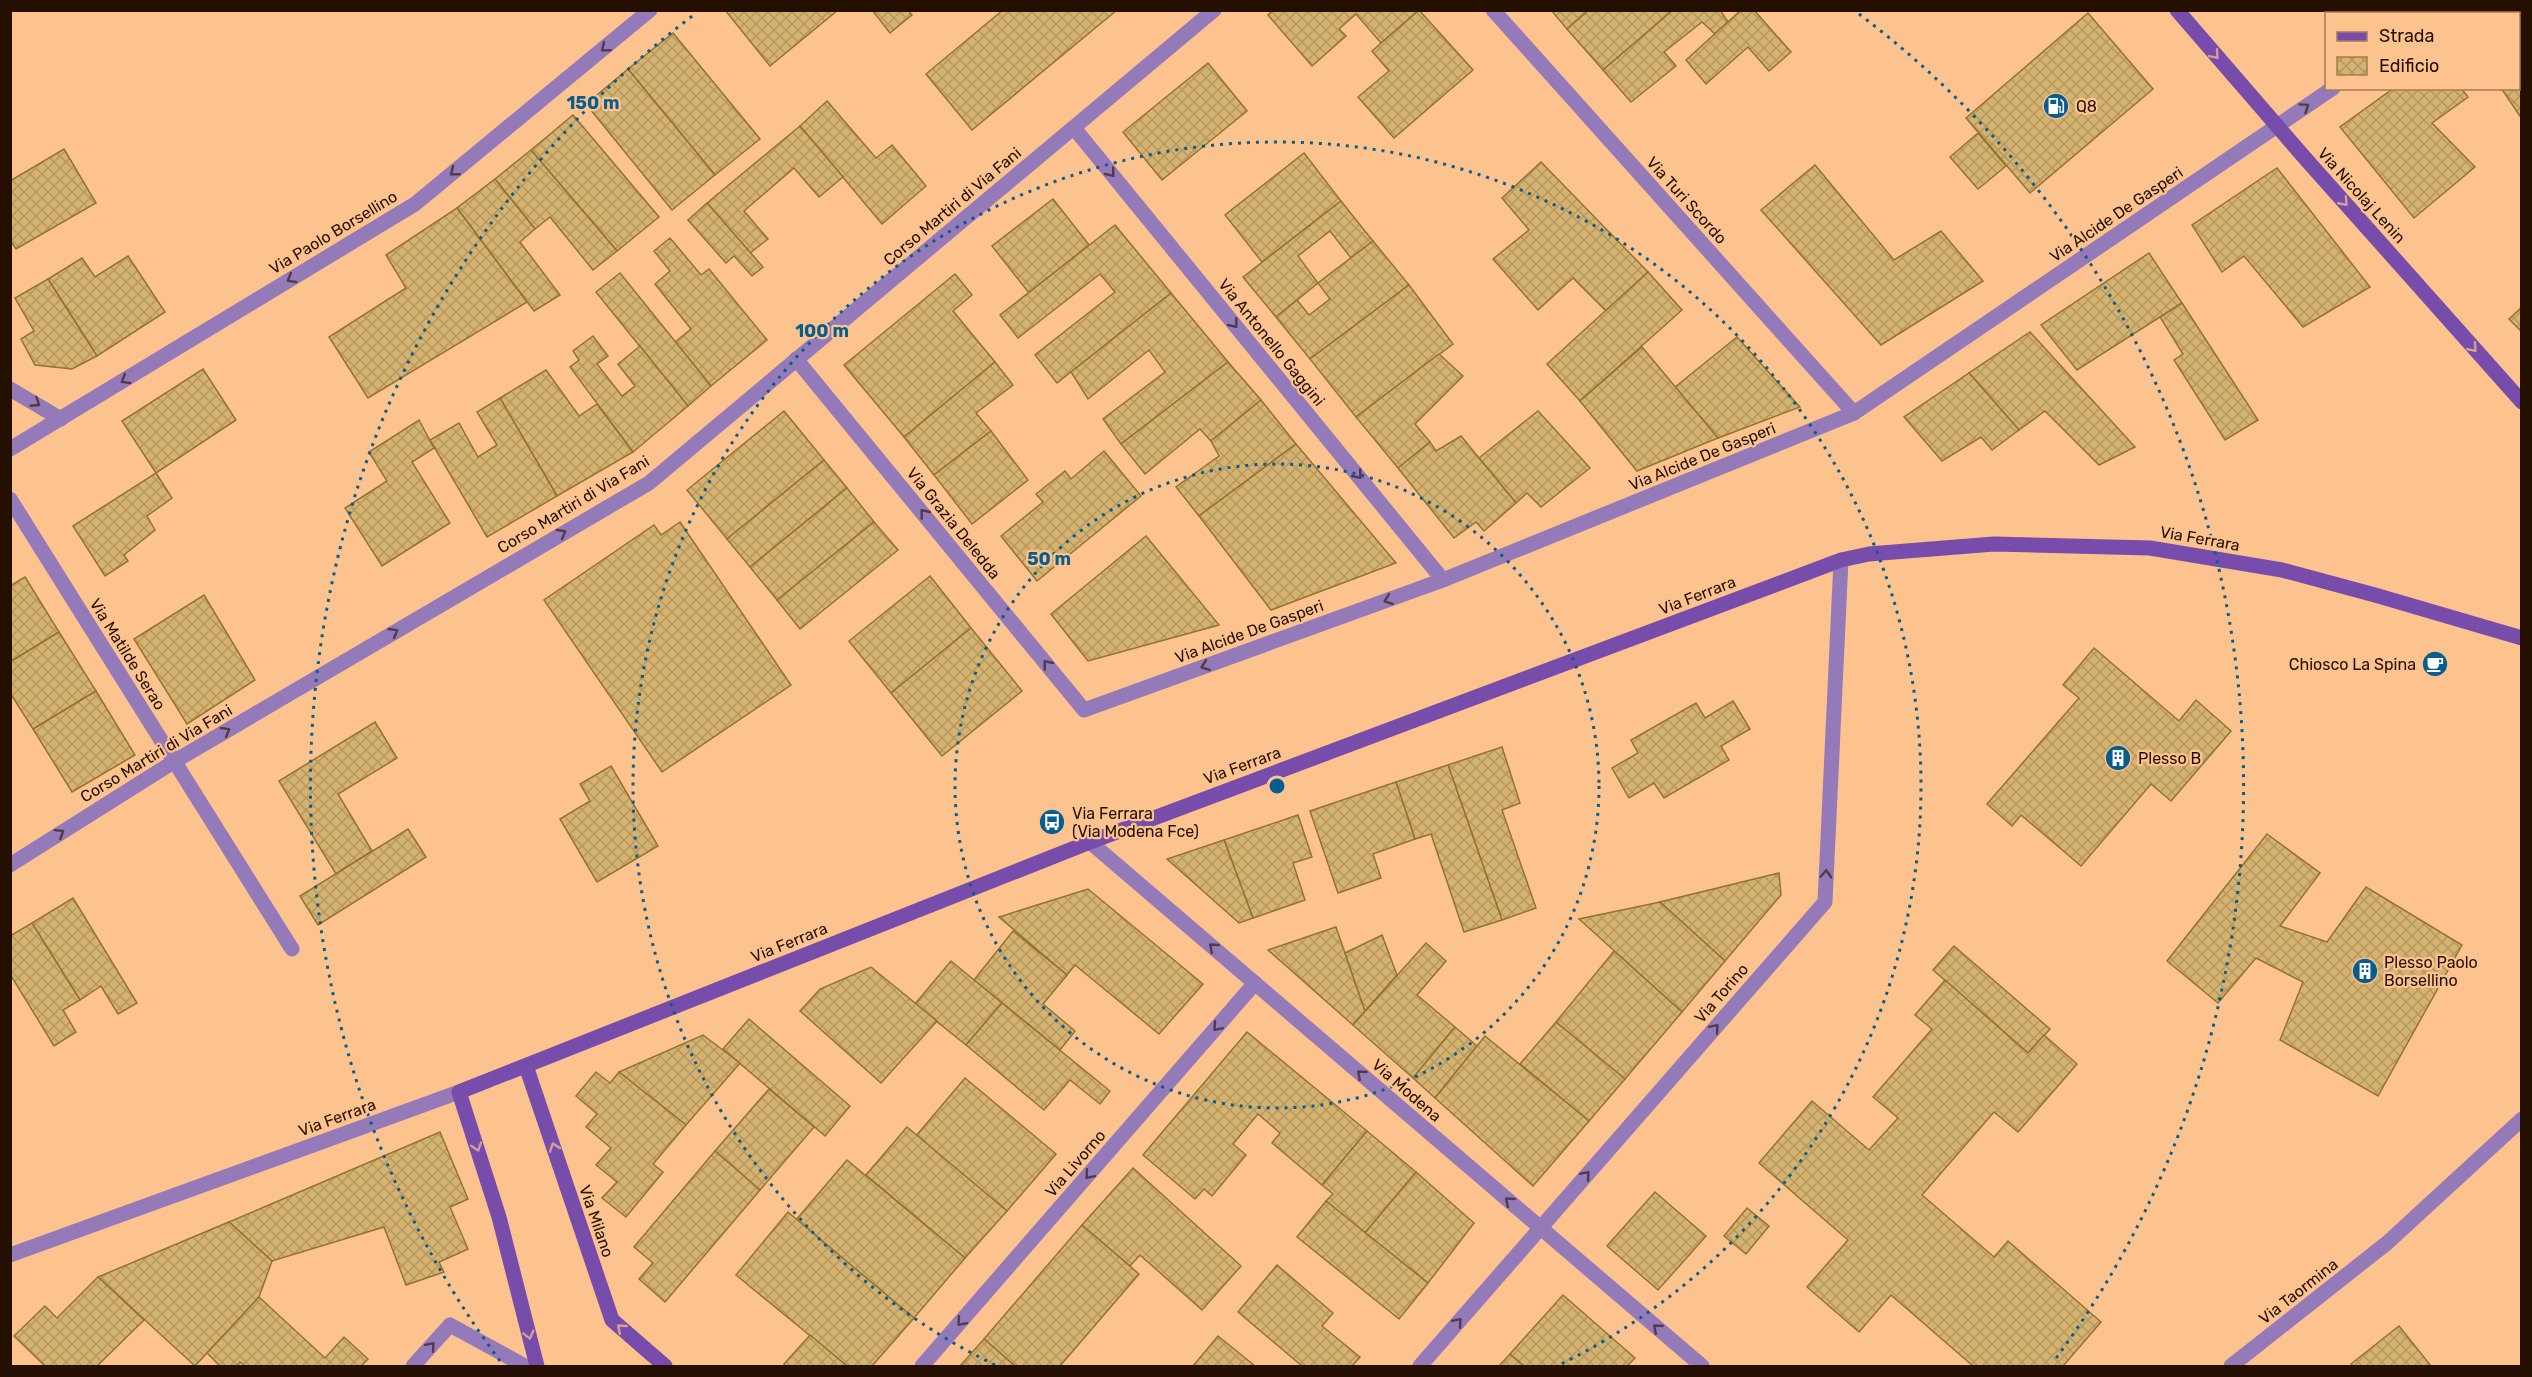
<svg xmlns="http://www.w3.org/2000/svg" width="2532" height="1377" font-family="Rubik,sans-serif">
<defs>
<pattern id="building-cross-hatch" width="8" height="8" patternUnits="userSpaceOnUse" patternTransform="scale(1.5)"><rect width="8" height="8" fill="#d4b26f"/><path d="M0 0l8 8M0 8l8-8" fill="none" stroke="#b6985e"/></pattern>
</defs>
<rect width="100%" height="100%" fill="#fdc38f"/>
<g fill="url(#building-cross-hatch)" stroke="#94732f" stroke-width="1.5">
<polygon points="725,10 838,10 770,66"/>
<polygon points="872,10 908,10 912,15 890,33"/>
<polygon points="1003,10 1117,10 972,130 926,74"/>
<polygon points="1273,10 1419,10 1381,43 1356,14 1339,29 1346,36 1312,66 1268,15"/>
<polygon points="1419,10 1473,70 1394,138 1358,97 1389,71 1372,51"/>
<polygon points="1551,10 1589,10 1567,29"/>
<polygon points="1589,10 1673,10 1603,70 1567,29"/>
<polygon points="1673,10 1720,10 1728,22 1715,34 1702,22 1664,52 1676,66 1631,102 1603,70"/>
<polygon points="1741,10 1754,10 1791,52 1769,71 1748,47 1706,84 1686,60"/>
<polygon points="2505,10 2522,10 2522,119 2501,88 2518,88 2518,14 2500,14"/>
<polygon points="2088,13 2153,89 2030,193 1966,118"/>
<polygon points="673,33 760,139 715,175 628,69"/>
<polygon points="1208,63 1247,111 1162,180 1123,132"/>
<polygon points="628,69 715,175 672,210 586,104"/>
<polygon points="2394,88 2461,88 2468,97 2432,123 2475,167 2414,218 2340,127"/>
<polygon points="827,101 876,158 892,145 926,186 882,224 800,126"/>
<polygon points="573,115 659,217 617,251 531,150"/>
<polygon points="800,126 843,177 819,197 794,168 744,211 768,239 750,253 707,203"/>
<polygon points="1978,133 2006,166 1978,189 1950,157"/>
<polygon points="64,149 96,203 16,249 10,240 10,181"/>
<polygon points="531,150 617,251 593,270 550,217 535,229 495,179"/>
<polygon points="1304,153 1341,201 1262,262 1225,215"/>
<polygon points="1541,162 1648,272 1606,311 1573,278 1538,310 1493,259 1529,230 1502,198"/>
<polygon points="1815,165 1894,260 1941,231 1983,281 1881,345 1761,210"/>
<polygon points="2277,168 2370,287 2303,327 2244,256 2222,272 2192,225"/>
<polygon points="495,179 535,229 520,242 560,295 534,311 457,208"/>
<polygon points="1053,199 1089,245 1029,293 992,246"/>
<polygon points="1341,201 1373,241 1351,258 1330,231 1298,256 1318,283 1276,317 1243,277"/>
<polygon points="707,203 763,267 752,276 734,256 726,263 688,220"/>
<polygon points="457,208 527,302 368,398 329,337 406,288 386,255"/>
<polygon points="1115,225 1171,293 1057,383 1035,355 1115,292 1100,274 1018,338 1000,315"/>
<polygon points="670,238 701,275 709,269 767,340 711,386 675,342 691,329 655,284 670,271 654,251"/>
<polygon points="1373,241 1409,285 1310,359 1276,317 1297,300 1309,315 1330,299 1318,283"/>
<polygon points="2149,253 2182,303 2077,370 2041,325"/>
<polygon points="128,256 165,312 97,356 48,279 82,258 95,277"/>
<polygon points="1648,272 1682,310 1580,401 1547,364"/>
<polygon points="620,273 711,386 688,406 596,292"/>
<polygon points="955,274 972,295 953,311 995,362 904,437 844,365"/>
<polygon points="48,279 97,356 72,369 35,365 21,339 34,331 15,298"/>
<polygon points="1409,285 1453,344 1356,417 1310,359"/>
<polygon points="1171,293 1228,362 1121,444 1103,419 1165,372 1149,350 1088,399 1071,372"/>
<polygon points="2182,303 2258,420 2225,440 2174,360 2183,354 2160,317"/>
<polygon points="2522,307 2522,332 2509,319"/>
<polygon points="2030,332 2135,447 2099,465 2045,411 2019,430 1969,373"/>
<polygon points="593,336 608,356 597,364 622,396 635,386 618,364 640,346 688,406 633,452 570,367 579,360 573,351"/>
<polygon points="1737,337 1800,407 1718,438 1675,387"/>
<polygon points="1642,347 1718,438 1637,471 1580,401"/>
<polygon points="1439,354 1463,376 1415,424 1430,442 1398,468 1356,417"/>
<polygon points="995,362 1013,385 976,413 991,431 934,475 904,437"/>
<polygon points="1228,362 1261,400 1211,441 1200,429 1145,474 1121,444"/>
<polygon points="203,369 236,420 156,473 122,421"/>
<polygon points="546,370 579,416 597,404 633,452 557,496 500,398"/>
<polygon points="1969,373 2019,430 1992,450 1981,437 1942,461 1904,417"/>
<polygon points="500,398 557,496 487,537 430,440 459,423 478,457 497,445 477,412"/>
<polygon points="1261,400 1296,444 1199,516 1176,487 1219,456 1211,441"/>
<polygon points="784,411 824,460 727,539 687,490"/>
<polygon points="1538,411 1590,468 1541,507 1527,493 1516,503 1479,458"/>
<polygon points="419,420 434,448 412,462 450,523 382,566 345,508 387,481 369,452"/>
<polygon points="991,431 1028,480 972,524 934,475"/>
<polygon points="1461,436 1516,503 1484,531 1476,522 1454,538 1398,468 1430,442 1436,451"/>
<polygon points="1296,444 1396,563 1271,610 1199,516"/>
<polygon points="1104,451 1141,496 1037,581 1001,536 1043,502 1036,494 1065,471 1071,479"/>
<polygon points="824,460 847,488 750,567 727,539"/>
<polygon points="156,473 172,498 147,516 155,530 124,555 128,561 105,576 73,526"/>
<polygon points="847,488 874,522 777,600 750,567"/>
<polygon points="680,522 791,685 662,772 544,600 654,525 661,535"/>
<polygon points="874,522 898,550 800,629 777,600"/>
<polygon points="1146,536 1219,625 1088,661 1051,614"/>
<polygon points="930,576 971,628 891,693 849,641"/>
<polygon points="25,577 59,632 10,662 10,586"/>
<polygon points="204,595 255,680 187,724 134,639"/>
<polygon points="971,628 1022,691 942,756 891,693"/>
<polygon points="59,632 96,691 33,729 10,693 10,662"/>
<polygon points="2094,648 2179,721 2196,700 2231,731 2171,801 2151,784 2081,866 2021,815 2012,826 1987,804 2079,698 2063,685"/>
<polygon points="2429,656 2446,663 2442,673 2425,665"/>
<polygon points="96,691 135,755 72,792 33,729"/>
<polygon points="1733,701 1750,729 1721,746 1729,760 1664,798 1654,783 1629,798 1612,768 1638,753 1631,740 1696,703 1705,718"/>
<polygon points="375,722 397,758 338,794 372,851 336,874 279,781"/>
<polygon points="1502,747 1520,803 1502,810 1536,908 1502,920 1448,765"/>
<polygon points="1448,765 1502,920 1464,932 1431,834 1415,839 1396,782"/>
<polygon points="611,766 658,846 597,882 560,819 590,801 580,784"/>
<polygon points="1396,782 1415,839 1373,854 1381,878 1338,893 1310,811"/>
<polygon points="1298,815 1312,857 1293,863 1305,900 1253,918 1224,840"/>
<polygon points="408,829 426,857 318,925 300,896"/>
<polygon points="2267,834 2320,873 2280,926 2327,942 2366,887 2462,945 2378,1096 2280,1040 2303,982 2256,958 2218,1003 2167,961"/>
<polygon points="1224,840 1253,918 1239,923 1167,859"/>
<polygon points="1779,873 1781,895 1725,961 1660,902"/>
<polygon points="1088,889 1203,984 1159,1034 1075,965 1067,975 999,917"/>
<polygon points="73,898 137,1003 118,1014 101,986 80,1000 32,923"/>
<polygon points="1660,902 1725,961 1682,1012 1579,919"/>
<polygon points="32,923 80,1000 63,1010 76,1032 54,1046 10,974 10,936"/>
<polygon points="1336,927 1365,1011 1353,1025 1268,950"/>
<polygon points="1013,931 1067,975 1043,1004 1075,1031 1060,1050 974,980"/>
<polygon points="1382,935 1397,975 1365,1011 1345,953"/>
<polygon points="1426,943 1446,961 1417,995 1455,1027 1413,1078 1353,1025"/>
<polygon points="1954,946 2050,1029 2028,1053 1933,970"/>
<polygon points="1614,951 1682,1012 1625,1079 1556,1022"/>
<polygon points="951,961 1002,1003 966,1045 915,1004"/>
<polygon points="871,967 937,1021 881,1083 800,1011 820,989"/>
<polygon points="1945,980 2028,1053 2044,1035 2077,1064 2018,1132 1994,1112 1922,1195 1994,1257 2008,1241 2101,1322 2063,1366 1973,1366 1891,1295 1859,1332 1807,1287 1848,1240 1759,1163 1812,1101 1869,1150 1898,1118 1873,1097 1932,1029 1915,1015"/>
<polygon points="1002,1003 1110,1091 1100,1104 1070,1080 1044,1110 966,1045"/>
<polygon points="749,1019 850,1106 825,1136 723,1049"/>
<polygon points="1556,1022 1625,1079 1589,1121 1520,1064"/>
<polygon points="1455,1027 1477,1046 1435,1098 1413,1078"/>
<polygon points="1247,1032 1367,1131 1322,1185 1272,1143 1280,1133 1258,1114 1233,1144 1246,1155 1212,1196 1204,1189 1195,1199 1143,1155"/>
<polygon points="703,1035 740,1063 686,1125 619,1072"/>
<polygon points="1485,1036 1589,1121 1533,1186 1435,1098"/>
<polygon points="596,1072 610,1083 619,1072 686,1125 653,1164 663,1172 626,1217 602,1198 617,1182 596,1165 611,1148 586,1127 597,1114 576,1096"/>
<polygon points="965,1078 1056,1154 1007,1211 916,1136"/>
<polygon points="769,1089 814,1127 760,1190 715,1151"/>
<polygon points="907,1127 1007,1211 965,1258 866,1175"/>
<polygon points="1367,1131 1416,1172 1365,1233 1326,1201 1333,1194 1322,1185"/>
<polygon points="440,1132 468,1199 450,1207 468,1249 439,1262 444,1272 406,1285 384,1227 272,1261 229,1222"/>
<polygon points="715,1151 760,1190 665,1302 639,1279 653,1263 634,1247"/>
<polygon points="847,1160 965,1258 914,1318 796,1220"/>
<polygon points="1133,1168 1241,1266 1202,1310 1140,1255 1130,1266 1082,1225"/>
<polygon points="1416,1172 1474,1223 1428,1283 1365,1233"/>
<polygon points="1655,1192 1706,1236 1658,1290 1607,1246"/>
<polygon points="1326,1201 1428,1283 1399,1319 1297,1237"/>
<polygon points="1747,1208 1769,1226 1746,1254 1724,1236"/>
<polygon points="788,1212 914,1318 872,1366 847,1366 736,1275"/>
<polygon points="229,1222 272,1261 259,1297 195,1366 98,1277"/>
<polygon points="1082,1225 1139,1274 1060,1366 1015,1366 984,1339"/>
<polygon points="1277,1265 1333,1313 1322,1326 1360,1357 1352,1366 1302,1366 1238,1312"/>
<polygon points="98,1277 144,1320 97,1366 45,1366 14,1336 45,1306 57,1318"/>
<polygon points="1563,1295 1635,1358 1627,1366 1524,1366 1510,1354"/>
<polygon points="259,1297 325,1358 344,1337 368,1359 361,1366 245,1366 240,1362 237,1366 220,1366 207,1353"/>
<polygon points="2399,1326 2431,1366 2353,1366 2351,1364"/>
<polygon points="810,1335 847,1366 786,1366 784,1364"/>
<polygon points="1218,1336 1255,1366 1193,1366"/>
<polygon points="984,1339 1015,1366 960,1366"/>
<polygon points="1510,1354 1524,1366 1499,1366"/>
</g>
<g fill="none" stroke-linecap="round" stroke-linejoin="round">
<g stroke="#957aba" stroke-width="15">
<polyline points="1493,10 1854,413"/>
<polyline points="2445,14 2449,10"/>
<polyline points="1074,128 1443,580"/>
<polyline points="796,359 1084,710 1443,580 1854,413 2333,88"/>
<polyline points="10,389 61,419"/>
<polyline points="10,449 415,204 650,10"/>
<polyline points="10,499 292,949"/>
<polyline points="1090,842 1702,1366"/>
<polyline points="10,865 175,761 649,483 1214,10"/>
<polyline points="10,1255 459,1092"/>
<polyline points="413,1366 450,1325 525,1366"/>
<polyline points="922,1366 1255,983"/>
<polyline points="1420,1366 1825,902 1841,560"/>
<polyline points="2231,1366 2387,1243 2522,1119"/>
</g>
<g stroke="#784cab" stroke-width="15">
<polyline points="2177,10 2304,157 2522,402"/>
<polyline points="526,1066 612,1320 665,1366"/>
<polyline points="537,1366 499,1217 459,1092 1090,842 1841,560 1869,554 1994,544 2150,548 2282,570 2375,595 2522,638"/>
</g>
</g>
<defs><path id="oneway-chevron" d="M-2-3.5L2.5 0L-2 3.5" fill="none" stroke-width="1.6" stroke-linecap="round" stroke-linejoin="round" transform="scale(1.5)"/></defs>
<g stroke="#513a4a">
<use href="#oneway-chevron" transform="translate(605 48) rotate(141)"/>
<use href="#oneway-chevron" transform="translate(2305 107) rotate(-34)"/>
<use href="#oneway-chevron" transform="translate(454 172) rotate(141)"/>
<use href="#oneway-chevron" transform="translate(1111 173) rotate(51)"/>
<use href="#oneway-chevron" transform="translate(291 279) rotate(149)"/>
<use href="#oneway-chevron" transform="translate(1234 324) rotate(51)"/>
<use href="#oneway-chevron" transform="translate(125 380) rotate(149)"/>
<use href="#oneway-chevron" transform="translate(36 403) rotate(33)"/>
<use href="#oneway-chevron" transform="translate(1358 475) rotate(51)"/>
<use href="#oneway-chevron" transform="translate(924 513) rotate(-129)"/>
<use href="#oneway-chevron" transform="translate(562 533) rotate(-30)"/>
<use href="#oneway-chevron" transform="translate(1388 600) rotate(160)"/>
<use href="#oneway-chevron" transform="translate(394 632) rotate(-30)"/>
<use href="#oneway-chevron" transform="translate(1047 664) rotate(-129)"/>
<use href="#oneway-chevron" transform="translate(1205 666) rotate(160)"/>
<use href="#oneway-chevron" transform="translate(226 731) rotate(-30)"/>
<use href="#oneway-chevron" transform="translate(60 833) rotate(-32)"/>
<use href="#oneway-chevron" transform="translate(1826 874) rotate(-87)"/>
<use href="#oneway-chevron" transform="translate(1213 947) rotate(-139)"/>
<use href="#oneway-chevron" transform="translate(1217 1027) rotate(131)"/>
<use href="#oneway-chevron" transform="translate(1715 1028) rotate(-49)"/>
<use href="#oneway-chevron" transform="translate(1361 1074) rotate(-139)"/>
<use href="#oneway-chevron" transform="translate(1089 1175) rotate(131)"/>
<use href="#oneway-chevron" transform="translate(1586 1175) rotate(-49)"/>
<use href="#oneway-chevron" transform="translate(1509 1201) rotate(-139)"/>
<use href="#oneway-chevron" transform="translate(961 1322) rotate(131)"/>
<use href="#oneway-chevron" transform="translate(1458 1322) rotate(-49)"/>
<use href="#oneway-chevron" transform="translate(1657 1328) rotate(-139)"/>
<use href="#oneway-chevron" transform="translate(431 1346) rotate(-49)"/>
</g>
<g stroke="#d59f97">
<use href="#oneway-chevron" transform="translate(2215 55) rotate(49)"/>
<use href="#oneway-chevron" transform="translate(2344 202) rotate(48)"/>
<use href="#oneway-chevron" transform="translate(2473 348) rotate(48)"/>
<use href="#oneway-chevron" transform="translate(477 1147) rotate(72)"/>
<use href="#oneway-chevron" transform="translate(554 1147) rotate(-109)"/>
<use href="#oneway-chevron" transform="translate(621 1328) rotate(-139)"/>
<use href="#oneway-chevron" transform="translate(529 1335) rotate(76)"/>
</g>
<g fill="none" stroke="#085d8f" stroke-width="3" stroke-dasharray="3 6">
<circle cx="1277" cy="786" r="322"/>
<path d="M995 1365A644 644 0 1 1 1559 1365"/>
<path d="M500 1361A967 967 0 0 1 695 14M1859 14A967 967 0 0 1 2054 1361"/>
</g>
<defs>
<g id="fuel-disc" transform="scale(1.35)"><circle r="9.5" fill="#085d8f" stroke="#fdc38f"/><path d="M-5.5-6h7V0h2V4h1.3V-2.5L3-4.5l.8-.8L6-3V5H2.5V1h-1V6h-7ZM-4.2-4.7v3.2H.2V-4.7Z" fill="#fff"/></g>
<g id="cafe-disc" transform="scale(1.35)"><circle r="9.5" fill="#085d8f" stroke="#fdc38f"/><path d="M-5.5-4.5H6V0H3Q3 3.5 0 3.5H-2.5Q-5.5 3.5-5.5 0ZM3-3.2v2h1.7v-2ZM-6 4.5H4V6H-6Z" fill="#fff"/></g>
<g id="building-disc" transform="scale(1.35)"><circle r="9.5" fill="#085d8f" stroke="#fdc38f"/><path d="M-4-6H4V6H1V3H-1V6H-4ZM-2.5-4.3h1.7v1.8h-1.7ZM.8-4.3h1.7v1.8H.8ZM-2.5-1h1.7V.8h-1.7ZM.8-1h1.7V.8H.8Z" fill="#fff"/></g>
<g id="bus-disc" transform="scale(1.35)"><circle r="9.5" fill="#085d8f" stroke="#fdc38f"/><path d="M-5-6H5V4H4V6H2V4H-2V6H-4V4H-5ZM-3.5-4V0h7V-4ZM-3.5 1.2v1.5H-2V1.2ZM2 1.2v1.5H3.5V1.2Z" fill="#fff"/></g>
</defs>
<g fill-rule="evenodd">
<use href="#fuel-disc" x="2056" y="106"/>
<use href="#cafe-disc" x="2435" y="664"/>
<use href="#building-disc" x="2118" y="758"/>
<use href="#bus-disc" x="1052" y="822"/>
<use href="#building-disc" x="2365" y="971"/>
</g>
<g text-anchor="middle" stroke-width="4.5" stroke-linejoin="round" paint-order="stroke">
<g font-size="16" fill="#240f00" stroke="#fdc38f" text-anchor="start">
<text x="2076" y="112">Q8</text>
<text x="2416" y="670" text-anchor="end">Chiosco La Spina</text>
<text x="2138" y="764">Plesso B</text>
<text x="1072" y="819">Via Ferrara<tspan x="1072" dy="18">(Via Modena Fce)</tspan></text>
<text x="2384" y="968">Plesso Paolo<tspan x="2384" dy="18">Borsellino</tspan></text>
</g>
<g font-size="16" fill="#240f00" stroke="#fdc38f">
<text transform="translate(2362 195) rotate(48)" y="6">Via Nicolaj Lenin</text>
<text transform="translate(1687 200) rotate(48)" y="6">Via Turi Scordo</text>
<text transform="translate(952 206) rotate(-40)" y="6">Corso Martiri di Via Fani</text>
<text transform="translate(2116 214) rotate(-34)" y="6">Via Alcide De Gasperi</text>
<text transform="translate(333 232) rotate(-31)" y="6">Via Paolo Borsellino</text>
<text transform="translate(1272 342) rotate(51)" y="6">Via Antonello Gaggini</text>
<text transform="translate(1702 456) rotate(-22)" y="6">Via Alcide De Gasperi</text>
<text transform="translate(573 504) rotate(-31)" y="6">Corso Martiri di Via Fani</text>
<text transform="translate(954 523) rotate(51)" y="6">Via Grazia Deledda</text>
<text transform="translate(2200 538) rotate(10)" y="6">Via Ferrara</text>
<text transform="translate(1697 595) rotate(-21)" y="6">Via Ferrara</text>
<text transform="translate(1249 631) rotate(-20)" y="6">Via Alcide De Gasperi</text>
<text transform="translate(128 654) rotate(58)" y="6">Via Matilde Serao</text>
<text transform="translate(156 753) rotate(-31)" y="6">Corso Martiri di Via Fani</text>
<text transform="translate(1242 765) rotate(-20)" y="6">Via Ferrara</text>
<text transform="translate(789 942) rotate(-22)" y="6">Via Ferrara</text>
<text transform="translate(1721 993) rotate(-49)" y="6">Via Torino</text>
<text transform="translate(1407 1090) rotate(41)" y="6">Via Modena</text>
<text transform="translate(337 1117) rotate(-20)" y="6">Via Ferrara</text>
<text transform="translate(1075 1163) rotate(-49)" y="6">Via Livorno</text>
<text transform="translate(597 1221) rotate(71)" y="6">Via Milano</text>
<text transform="translate(2298 1291) rotate(-38)" y="6">Via Taormina</text>
</g>
</g>
<circle cx="1277" cy="786" r="9" fill="#085d8f" stroke="#fdc38f" stroke-width="3"/>
<g font-size="18" text-anchor="middle" font-weight="bold" fill="#085d8f" stroke="#fdc38f" stroke-width="4.5" stroke-linejoin="round" paint-order="stroke">
<text x="593" y="109">150 m</text>
<text x="822" y="337">100 m</text>
<text x="1049" y="565">50 m</text>
</g>
<rect width="2532" height="1377" fill="none" stroke="#240f00" stroke-width="24"/>
<rect x="2325" y="12" width="195" height="78" fill="#fdc38f" stroke="#a67b56" stroke-width="1.5"/>
<rect x="2337" y="32" width="30" height="9" fill="#784cab" stroke="#a67b56" stroke-width="1.5"/>
<text x="2379" y="42" font-size="18" fill="#240f00">Strada</text>
<rect x="2337" y="57" width="30" height="18" fill="url(#building-cross-hatch)" stroke="#a67b56" stroke-width="1.5"/>
<text x="2379" y="72" font-size="18" fill="#240f00">Edificio</text>
</svg>
